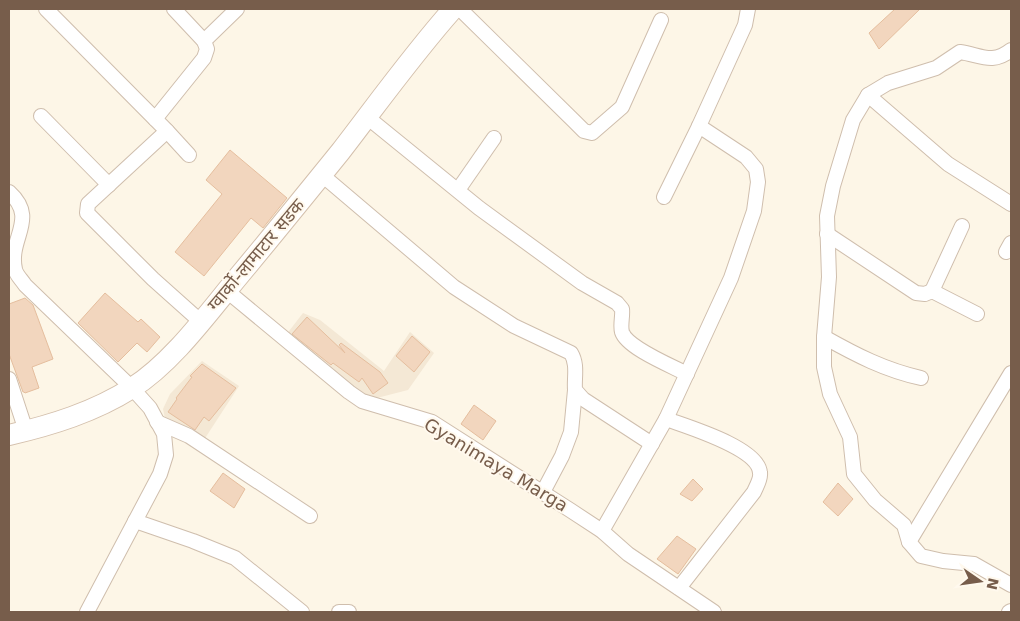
<svg xmlns="http://www.w3.org/2000/svg" width="1020" height="621" font-family="'DejaVu Sans','Noto Sans Devanagari',sans-serif">
<rect width="100%" height="100%" fill="#fdf6e7"/>
<g fill="#f4e8d5">
<polygon points="303,313 320,320 384,371 410,332 434,353 408,390 369,400 286,335"/>
<polygon points="202,361 239,386 198,449 168,433 163,409 170,394"/>
</g>
<g fill="#f2d6be" stroke="#e5be9e">
<polygon points="895,9 920,9 879,49 869,33"/>
<polygon points="230,150 287,198 263,228 251,218 204,276 175,252 222,194 206,180"/>
<polygon points="105,293 138,322 141,319 160,337 147,352 137,343 118,362 78,323"/>
<polygon points="25,298 33,305 53,359 32,367 39,388 25,393 24,392 23,392 9,354 9,304"/>
<polygon points="307,317 345,353 339,345 341,343 380,372 388,383 373,394 362,378 359,382 333,363 331,365 292,334"/>
<polygon points="412,336 430,352 414,372 396,356"/>
<polygon points="202,364 236,388 209,421 204,417 195,430 168,412 177,399 176,398 192,377 190,376"/>
<polygon points="474,405 496,421 483,440 461,424"/>
<polygon points="223,473 245,489 234,508 210,491"/>
<polygon points="693,479 703,489 692,501 680,494"/>
<polygon points="838,483 853,499 838,516 823,502"/>
<polygon points="677,536 696,549 678,574 657,559"/>
</g>
<g fill="none" stroke-linecap="round" stroke-linejoin="round">
<g stroke="#cfbead" stroke-width="16">
<g id="street">
<polyline points="46,9 167,131 88,204 87,213 153,279 200,321"/>
<polyline points="460,9 575,122 584,131 592,133 622,107 661,20"/>
<polyline points="204,41 237,9"/>
<path d="M1011,50C992,65 981,55 960,52L936,68L888,83L868,95L853,120L833,186L827,216L829,277L824,337V367L830,394L850,437L854,474L875,500L904,525L909,542L921,556L943,561L974,564L1011,585"/>
<polyline points="868,95 948,164 1011,204"/>
<polyline points="41,116 109,185"/>
<path d="M367,117L479,208L582,283L617,303L622,309C623,316 620,325 622,332C627,348 672,366 687,374"/>
<polyline points="155,119 204,58 207,49 204,41 174,9"/>
<polyline points="167,131 189,155"/>
<path d="M322,175L454,287L514,326L571,353C578,365 574,377 575,390L583,399L652,444"/>
<polyline points="458,190 494,138"/>
<path d="M9,192C39,219 8,238 15,269C16,275 22,280 25,285L132,388L150,408L164,434L166,455L160,474L87,612"/>
<polyline points="664,197 699,126 745,25 748,9"/>
<polyline points="827,234 916,293 925,294 932,291 977,314"/>
<polyline points="1006,252 1011,243"/>
<polyline points="227,291 349,392 362,401 432,422 570,510 602,531 628,554 714,612"/>
<polyline points="932,291 962,226"/>
<path d="M824,337C856,355 885,370 921,378"/>
<polyline points="9,379 26,431"/>
<path d="M666,419C688,427 759,448 760,473C761,479 756,487 754,492L679,588"/>
<polyline points="157,422 189,436 310,516"/>
<polyline points="543,492 562,456 571,432 575,390"/>
<polyline points="135,521 193,541 235,558 302,612"/>
<polyline points="602,531 666,419 731,278 754,211 758,182 756,169 746,157 699,126"/>
<polyline points="909,542 1011,373"/>
<polyline points="339,612 349,612"/>
<polyline points="1009,612 1011,611"/>
</g>
</g>
<g stroke="#d4c0ad" stroke-width="22">
<path id="secondary" d="M9,435C52,425 94,412 132,388C172,363 208,313 238,277C273,235 307,193 341,151C378,103 413,54 453,9"/>
</g>
<use href="#street" stroke="#fff" stroke-width="14"/>
<use href="#secondary" stroke="#fff" stroke-width="20"/>
</g>
<g text-anchor="middle" stroke-width="4" stroke-linejoin="round" paint-order="stroke">
<g font-size="18" fill="#775d4b" stroke="#fff9ee">
<text transform="translate(256 255) rotate(-50)" y="6">ग्वार्को-लामाटार सडक</text>
<text transform="translate(496 465) rotate(31)" y="6">Gyanimaya Marga</text>
</g>
</g>
<rect width="1020" height="621" fill="none" stroke="#775d4b" stroke-width="20"/>
<g transform="translate(980 581) rotate(103)" stroke="#fff9ee" stroke-width="4" paint-order="stroke">
<path d="M0-4L9 19L0 12L-9 19Z" fill="#775d4b"/>
<text y="-8" font-size="14" font-weight="bold" text-anchor="middle" fill="#775d4b">N</text>
</g>
</svg>
